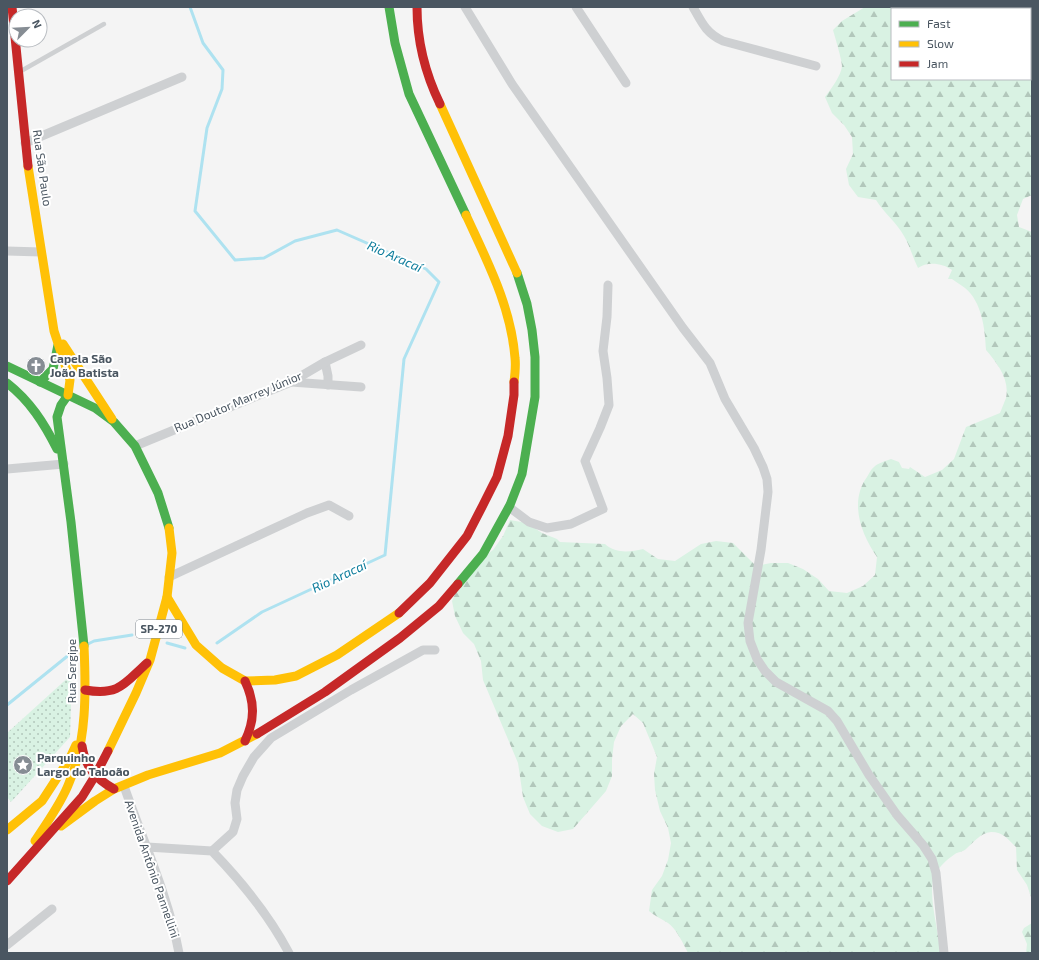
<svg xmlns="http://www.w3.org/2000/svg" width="1039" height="960" font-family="'Exo 2',sans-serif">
<defs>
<pattern id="forest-firs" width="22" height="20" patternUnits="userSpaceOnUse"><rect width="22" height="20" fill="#d9f2e3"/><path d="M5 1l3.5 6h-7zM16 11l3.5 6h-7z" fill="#b2c7bb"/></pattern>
<pattern id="park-dots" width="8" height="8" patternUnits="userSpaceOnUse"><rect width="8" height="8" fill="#d9f2e3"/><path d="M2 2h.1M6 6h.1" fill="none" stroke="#b2c7bb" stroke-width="1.8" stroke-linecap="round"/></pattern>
<pattern id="building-back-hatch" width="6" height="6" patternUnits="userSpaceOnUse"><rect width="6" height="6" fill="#ddddde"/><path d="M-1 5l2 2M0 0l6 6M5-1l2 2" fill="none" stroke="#b5b6b7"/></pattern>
</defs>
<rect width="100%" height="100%" fill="#f4f4f4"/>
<g fill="url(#forest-firs)">
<path d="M865,7H902L905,9H892V79H1030V9H999V7H1032V195L1023,199L1017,215L1019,227L1032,232V900L1027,885L1017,870L1016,847C1007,839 1004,832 991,832C980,833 973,843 966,849C963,852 958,852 955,854C946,860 936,869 933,880C929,902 939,930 940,953H688C684,945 676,928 668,923C662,919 655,916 649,911L652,890L662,876L668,860L671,843L668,828L660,811L655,790L654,774L657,757L643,723L633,714L621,726L614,742L612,759V776L606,791L573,829L558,832L542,826L530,814L523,797L518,763L483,680L481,661L474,644L463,633L455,616L452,601L459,585L480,559L493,550L503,536L510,520L527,523L542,533L557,539L560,542L605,544C616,554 630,552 643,549L658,559L675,561L701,544L716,541L733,543L756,566L771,563H788L803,569L818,579L829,591L847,593L863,586L875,575L877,557C861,534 849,502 867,477C869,474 871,469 874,467C878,463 886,461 891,459L899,462L902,468L909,469L910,467L925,477L942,470L954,459L966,427L1000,413C1002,408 1004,403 1006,398C1010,379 997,363 986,350C985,329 982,302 965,288C961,285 956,282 952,279H948L952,270C943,263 927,261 918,268C913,258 910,246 904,236C897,223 884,213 876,200L858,197L849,185L846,169L853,154L852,137L844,125L832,113L825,97C831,89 841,76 842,66C842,60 835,37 833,30L842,21Z"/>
<polygon points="1032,923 1032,953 1026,953 1027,944 1022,932 1024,928"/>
</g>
<polygon fill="url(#park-dots)" points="72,674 70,737 11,802 7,797 7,733"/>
<polygon fill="#0003" points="43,365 43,370 36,371 31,367"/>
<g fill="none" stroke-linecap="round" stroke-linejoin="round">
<g stroke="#aee2f0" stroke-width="3">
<polyline points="190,7 203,43 223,70 222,89 207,128 195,211 235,260 264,258 295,241 337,230 426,269 439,282 404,359 385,555 262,612 217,643"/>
<polyline points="167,643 185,648"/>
<polyline points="88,644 94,641 132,635"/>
<polyline points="7,705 70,654 80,649"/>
</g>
</g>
<polygon fill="url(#building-back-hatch)" stroke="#e5e6e7" points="30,361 46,363 42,369 34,370 30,368"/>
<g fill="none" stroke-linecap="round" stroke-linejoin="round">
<polyline stroke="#ced0d2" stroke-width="4.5" points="21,71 104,24"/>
<g stroke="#ced0d2" stroke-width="9">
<polyline points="465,7 512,84 683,328 710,363 725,399 754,448 763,467 767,479 768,492 761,550 748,623 750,641 757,659 765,671 776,682 828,711 837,721 869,775 897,815 923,845 932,859 936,873 944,953"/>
<polyline points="576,7 626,83"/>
<path d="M693,7C702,23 706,33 723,41L816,66"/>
<polyline points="25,143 182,77"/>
<polyline points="7,251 41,252"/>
<polyline points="325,362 328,376 328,385"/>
<polyline points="291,382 361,387"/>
<polyline points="135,446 291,382 325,362 361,345"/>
<polyline points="7,469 64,464"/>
<polyline points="509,507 529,522 547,528 571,524 603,509 585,461 600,428 609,405 607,378 603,351 607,317 608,285"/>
<polyline points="169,577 307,513 329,505 349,516"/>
<path d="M124,786C143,841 168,895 179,953"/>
<path d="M147,847L212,851C242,882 269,915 289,953"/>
<polyline points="212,851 233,832 237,819 235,803 237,790 243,776 254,757 271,738 351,690 423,650 435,650"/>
<polyline points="7,945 52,909"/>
</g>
<g stroke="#4caf50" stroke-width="9">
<polyline points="389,7 395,43 409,94 466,215"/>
<polyline points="7,366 95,408 114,422 135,446 158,493 169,528"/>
<polyline points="40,382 53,369 58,345"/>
<path d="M7,383C30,401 44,423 57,449"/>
<polyline points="68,395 61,405 57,417 71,522 84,646"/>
<polyline points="458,584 483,554 510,505 522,474 535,397 535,357 532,330 527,304 517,273"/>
</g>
<g stroke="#ffc107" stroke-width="9">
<polyline points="440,104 517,273"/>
<polyline points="28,166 54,331 70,380 68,395"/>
<path d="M466,215C487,261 511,306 515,358C516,366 515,374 514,382"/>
<polyline points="63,344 112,419"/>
<polyline points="167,597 196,645 222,668 245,681 275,680 296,676 337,655 399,613"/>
<polyline points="108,751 136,693 150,660 167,597 172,553 169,528"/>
<polyline points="61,826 95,801 114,789 148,775 220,753 257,734"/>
<polyline points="7,830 42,801 70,758 76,745"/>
<path d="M35,841C47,822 61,804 69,783C87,741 86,691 84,646"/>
</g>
<g stroke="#c62828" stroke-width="9">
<polyline points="12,7 28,166"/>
<path d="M417,7C417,41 425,73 440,104"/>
<polyline points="399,613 430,583 467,536 483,505 497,477 508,436 514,395 514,382"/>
<path d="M245,681C255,702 255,720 245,741"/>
<path d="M85,690C119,696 124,684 147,663"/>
<polyline points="257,734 325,692 400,638 439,606 458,584"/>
<path d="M82,746C85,767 96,779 114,789"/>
<polyline points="7,881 82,797 95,776 108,751"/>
</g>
</g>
<defs>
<g id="church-disc" transform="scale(1)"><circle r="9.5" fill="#868d94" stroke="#fff"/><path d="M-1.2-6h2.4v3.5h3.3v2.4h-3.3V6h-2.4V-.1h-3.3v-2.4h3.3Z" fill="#fff"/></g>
<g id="sight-disc" transform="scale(1)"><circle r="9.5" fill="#868d94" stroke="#fff"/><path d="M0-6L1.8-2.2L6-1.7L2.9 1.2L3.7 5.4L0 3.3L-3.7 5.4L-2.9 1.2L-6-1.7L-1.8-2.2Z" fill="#fff"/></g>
</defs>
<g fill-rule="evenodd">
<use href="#church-disc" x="36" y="366"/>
<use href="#sight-disc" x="23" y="765"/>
</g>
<g text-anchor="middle" stroke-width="4" stroke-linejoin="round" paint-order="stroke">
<rect fill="#fff" stroke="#808990" stroke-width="1" x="136" y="620" width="46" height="18" rx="3"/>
<g font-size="11" font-weight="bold" fill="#4a5661">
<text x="159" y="633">SP-270</text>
</g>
<g font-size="12" fill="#4a5661" stroke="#fff">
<text transform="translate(42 168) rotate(82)" y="4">Rua São Paulo</text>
<text transform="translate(238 402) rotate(-23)" y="4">Rua Doutor Marrey Júnior</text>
<text transform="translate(72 671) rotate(-90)" y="4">Rua Sergipe</text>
<text transform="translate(152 869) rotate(71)" y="4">Avenida Antônio Pannellini</text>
</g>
<g font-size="12" font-weight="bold" fill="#4a5661" stroke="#fff" text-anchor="start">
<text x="50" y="363">Capela São<tspan x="50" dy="14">João Batista</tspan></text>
<text x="37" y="762">Parquinho<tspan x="37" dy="14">Largo do Taboão</tspan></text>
</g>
<g font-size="13" font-style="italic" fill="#0c7c9b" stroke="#fff">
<text transform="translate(395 256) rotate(24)" y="5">Rio Aracaí</text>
<text transform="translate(339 576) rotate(-25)" y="5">Rio Aracaí</text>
</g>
</g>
<rect width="1039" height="960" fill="none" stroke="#4a5661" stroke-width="16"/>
<rect x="891" y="8" width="140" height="72" fill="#ffffff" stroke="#b7bbc0"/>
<rect x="899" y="21" width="20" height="6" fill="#4caf50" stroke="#b7bbc0"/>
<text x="927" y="28" font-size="12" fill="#4a5661">Fast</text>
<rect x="899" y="41" width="20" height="6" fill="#ffc107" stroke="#b7bbc0"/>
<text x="927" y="48" font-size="12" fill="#4a5661">Slow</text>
<rect x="899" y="61" width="20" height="6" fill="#c62828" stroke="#b7bbc0"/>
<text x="927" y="68" font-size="12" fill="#4a5661">Jam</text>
<g transform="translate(28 28) rotate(66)"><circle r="19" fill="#ffffff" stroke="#b7bbc0"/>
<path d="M0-3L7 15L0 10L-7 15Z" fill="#868d94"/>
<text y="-6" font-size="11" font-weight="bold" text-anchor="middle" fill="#4a5661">N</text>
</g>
</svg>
